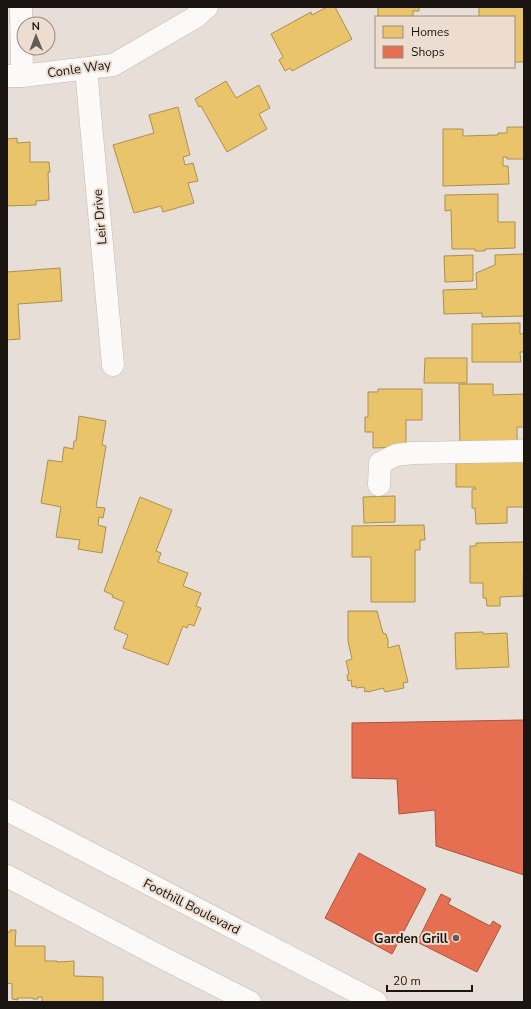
<svg xmlns="http://www.w3.org/2000/svg" width="531" height="1009" font-family="'Nunito Sans',sans-serif">
<rect width="100%" height="100%" fill="#e7ded7"/>
<g fill="#e9c46a" stroke="#ab904f">
<polygon points="327,7 335,7 352,39 292,71 290,68 285,71 279,60 283,57 271,34 311,12 312,15"/>
<polygon points="378,7 419,7 419,11 413,11 413,17 378,17"/>
<polygon points="479,7 524,7 524,62 514,62 514,17 479,17"/>
<polygon points="226,81 236,98 259,85 270,108 259,114 267,129 227,152 201,106 199,107 195,99"/>
<polygon points="178,107 190,155 183,157 185,165 193,163 198,181 188,183 194,203 163,212 161,206 134,213 113,145 154,133 149,115"/>
<polygon points="507,127 524,127 524,159 507,159 507,157 503,157 503,166 508,166 509,184 443,186 443,129 463,129 463,136 498,135 498,133 507,133"/>
<polygon points="17,138 17,143 30,142 30,162 49,162 50,172 48,172 49,200 36,201 36,205 7,206 7,139"/>
<polygon points="498,194 498,222 515,222 515,248 485,249 485,251 475,251 475,249 452,249 451,210 445,211 445,195"/>
<polygon points="524,254 524,316 482,317 482,313 444,314 443,290 477,289 476,273 495,265 495,255"/>
<polygon points="473,255 473,281 445,282 444,256"/>
<polygon points="60,268 62,301 18,304 20,339 7,340 7,272"/>
<polygon points="520,323 520,334 524,334 524,352 520,352 521,362 472,362 472,324"/>
<polygon points="425,358 467,358 467,383 424,383"/>
<polygon points="459,384 493,384 493,395 524,394 524,427 517,427 517,441 460,446"/>
<polygon points="378,389 422,389 422,420 406,420 406,447 373,448 373,432 365,432 365,417 368,417 368,392 378,392"/>
<polygon points="79,416 106,421 102,445 106,446 96,507 105,508 103,518 99,517 98,525 106,527 102,553 78,549 80,540 56,537 61,507 41,503 48,460 62,462 64,447 73,449 74,441 76,441"/>
<polygon points="524,461 524,507 507,507 507,523 476,524 475,508 472,508 472,489 476,489 475,487 456,487 456,463"/>
<polygon points="395,496 395,522 364,523 363,497"/>
<polygon points="140,497 172,510 156,551 161,553 158,562 188,573 183,586 201,593 196,606 201,608 194,626 189,624 187,628 183,626 168,665 123,648 128,635 114,629 124,602 112,597 113,595 104,591"/>
<polygon points="424,525 425,540 420,540 420,550 415,550 415,602 371,602 371,557 352,557 352,526"/>
<polygon points="524,542 523,596 500,597 500,606 487,606 486,598 483,598 483,583 470,583 470,546 476,546 476,543"/>
<polygon points="348,611 377,611 383,633 386,634 388,640 388,648 399,645 408,682 403,683 404,688 385,692 383,688 368,692 368,691 365,692 364,687 356,688 356,686 352,687 351,680 348,681 347,675 349,674 346,661 352,659 348,641"/>
<polygon points="483,632 483,634 507,633 509,667 456,669 455,633"/>
<polygon points="10,930 16,930 15,946 45,946 45,961 57,961 57,962 74,961 74,976 103,977 103,1002 42,1002 42,997 38,997 38,999 33,999 33,998 17,998 18,1000 12,999 12,984 7,983 7,932 10,932"/>
</g>
<g fill="#e76f51" stroke="#aa543e">
<polygon points="524,720 524,875 436,846 435,810 399,814 397,779 352,778 352,723"/>
<polygon points="359,853 426,889 392,954 325,918"/>
<polygon points="441,894 451,899 448,904 490,926 493,921 501,926 477,972 417,942"/>
</g>
<g fill="none" stroke-linecap="round" stroke-linejoin="round">
<g stroke="#c2bbb6" stroke-width="23">
<g id="minor">
<polyline points="21,7 22,76"/>
<polyline points="86,69 113,365"/>
<polyline points="7,76 22,76 113,65 194,18 207,7"/>
<polyline points="379,485 380,463 396,455 413,453 524,451"/>
</g>
</g>
<g stroke="#c2bbb6" stroke-width="23">
<g id="major">
<polyline points="7,810 376,1002"/>
<polyline points="7,876 161,957 250,1002"/>
</g>
</g>
<use href="#minor" stroke="#fbfaf9" stroke-width="22"/>
<use href="#major" stroke="#fbfaf9" stroke-width="22"/>
</g>
<circle fill="#625b56" stroke="#edddd1" stroke-width="1.5" cx="456" cy="938" r="4"/>
<g text-anchor="middle" stroke-width="4" stroke-linejoin="round" paint-order="stroke">
<g font-size="13" fill="#1b1511" stroke="#edddd1">
<text transform="translate(79 68) rotate(-8)" y="5">Conle Way</text>
<text transform="translate(99 217) rotate(-95)" y="5">Leir Drive</text>
<text transform="translate(192 906) rotate(27)" y="5">Foothill Boulevard</text>
</g>
<g font-size="13" font-weight="bold" fill="#1b1511" stroke="#edddd1" text-anchor="end">
<text x="448" y="943">Garden Grill</text>
</g>
</g>
<rect width="531" height="1009" fill="none" stroke="#1b1511" stroke-width="16"/>
<rect x="375" y="16" width="140" height="52" fill="#edddd1" stroke="#998d84"/>
<rect x="383" y="26" width="20" height="12" fill="#e9c46a" stroke="#998d84"/>
<text x="411" y="36" font-size="12" fill="#1b1511">Homes</text>
<rect x="383" y="46" width="20" height="12" fill="#e76f51" stroke="#998d84"/>
<text x="411" y="56" font-size="12" fill="#1b1511">Shops</text>
<g transform="translate(36 36) rotate(359)"><circle r="19" fill="#edddd1" stroke="#998d84"/>
<path d="M0-3L7 15L0 10L-7 15Z" fill="#625b56"/>
<text y="-6" font-size="11" font-weight="bold" text-anchor="middle" fill="#1b1511">N</text>
</g>
<path d="M387 985v6h85v-6" fill="none" stroke="#1b1511" stroke-width="2"/>
<text x="393" y="985" font-size="12" fill="#1b1511" stroke="#edddd1" stroke-width="3" paint-order="stroke">20 m</text>
</svg>
